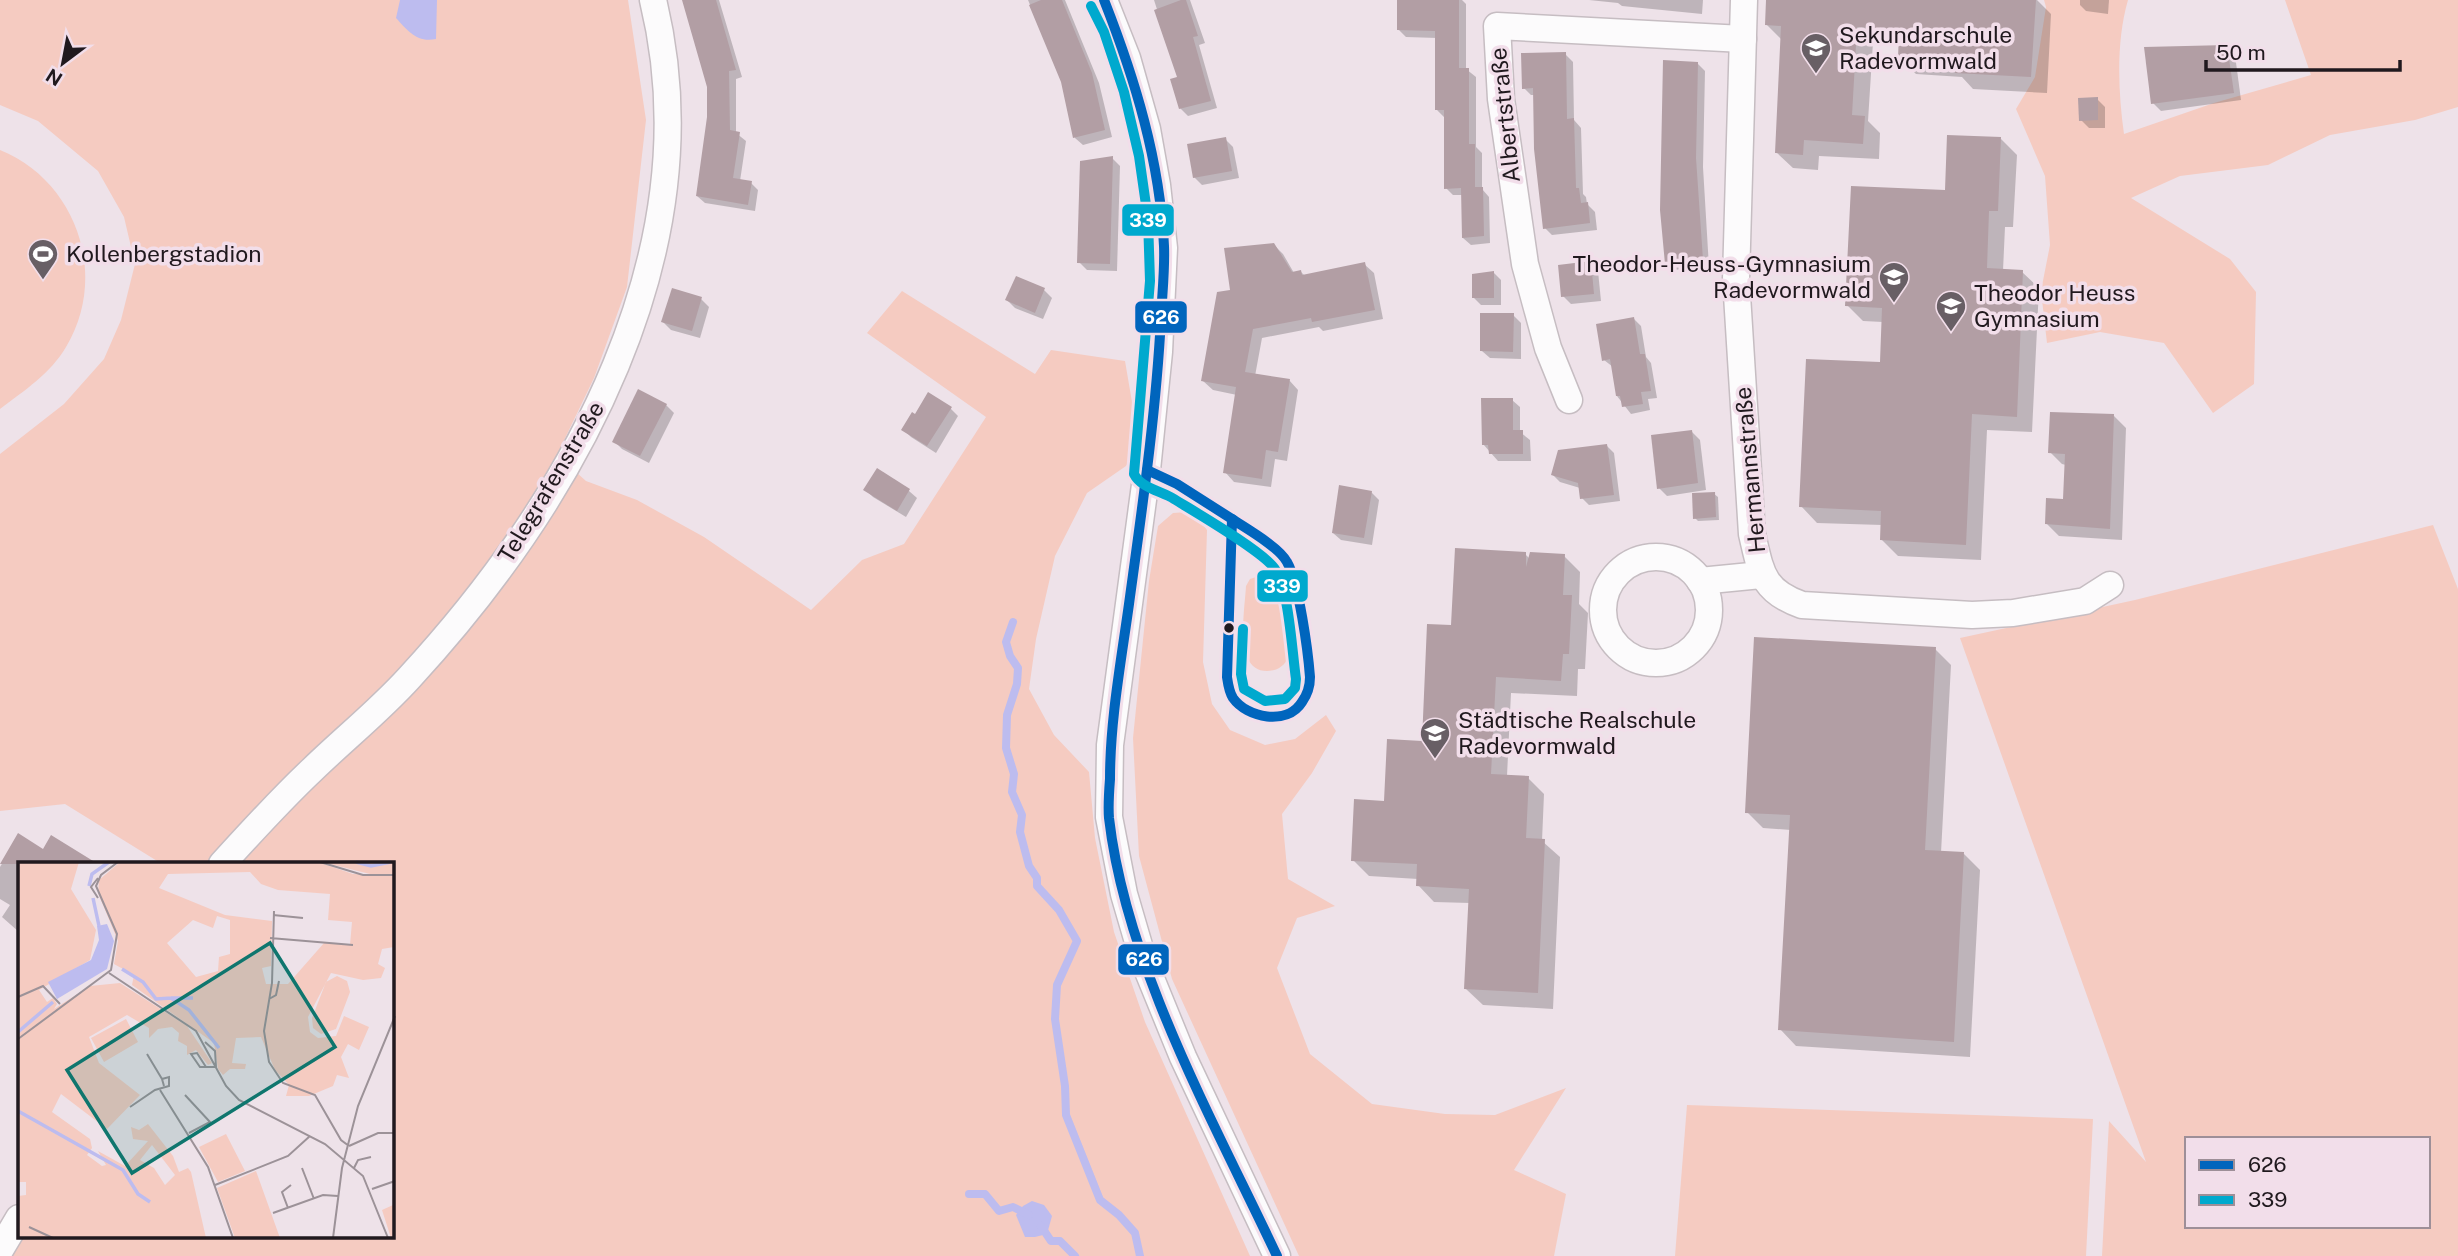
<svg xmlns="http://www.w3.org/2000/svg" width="2458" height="1256" font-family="'Public Sans',sans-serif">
<rect width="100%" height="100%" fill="#eee2e9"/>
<g fill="#f5cbc1" fill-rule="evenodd">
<polygon points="0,0 628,0 646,120 627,287 594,378 557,455 586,481 637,500 704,537 811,610 862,560 904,544 986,417 867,333 902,291 1035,374 1051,350 1125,361 1139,443 1126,466 1087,493 1055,556 1036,639 1029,689 1054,735 1089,772 1095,838 1114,932 1145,1022 1250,1256 0,1256 19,1237 392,1237 392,864 162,864 65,804 0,811 0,454 64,404 104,359 121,320 135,264 124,217 98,171 38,121 0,105"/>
<path d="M2044,0H2128C2116,41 2118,92 2124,134L2214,103L2311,75L2285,0H2458V107L2415,120L2330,135L2268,165L2180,176L2131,198L2230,259L2256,292L2254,384L2213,413L2164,343L2100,332L2047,343L2041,291L2050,245L2045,176L2016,109L2035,77L2046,7Z"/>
<path d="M0,150C77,181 109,276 66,347C50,374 25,390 0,409Z"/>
<polygon points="1187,512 1198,518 1207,530 1203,662 1212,704 1230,730 1265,745 1295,739 1326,715 1336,731 1312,773 1282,814 1288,879 1335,906 1297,918 1277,968 1310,1054 1372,1104 1445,1114 1495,1115 1566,1088 1514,1170 1566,1194 1554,1256 1299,1256 1172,979 1139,856 1133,738 1149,581 1158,526 1173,513"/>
<path d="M2433,525L2458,589V1256H2102L2109,1121L2146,1162L1960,638L2135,600ZM2187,1139H2428V1226H2187Z"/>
<path d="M1262,575C1267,576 1272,577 1276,582C1283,590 1292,646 1288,657C1285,666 1277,671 1267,671C1233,671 1245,609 1246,586L1250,579Z"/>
<polygon points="1687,1105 2093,1119 2086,1256 1675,1256"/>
</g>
<g fill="#bdbcef">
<path d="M400,0H437L436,39C417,43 408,31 396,18Z"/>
<polygon points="1032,1201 1044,1205 1052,1216 1047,1234 1035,1237 1025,1237 1016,1215 1023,1206"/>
</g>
<g fill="#0003">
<polygon points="683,0 719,0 742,77 736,79 736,133 746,141 740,181 751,183 758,190 755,211 705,203 697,196 709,118 709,87"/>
<polygon points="1028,0 1065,0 1099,83 1112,137 1083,145 1075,138 1062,81"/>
<polygon points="1154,0 1190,0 1205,43 1199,45 1217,108 1188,116 1180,108 1179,78"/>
<polygon points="1398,0 1462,0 1466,4 1466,69 1476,77 1476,147 1482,153 1482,189 1489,197 1490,243 1471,245 1463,238 1463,195 1453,195 1446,188 1444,117 1437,110 1437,38 1406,37 1399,30"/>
<polygon points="1589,0 1703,0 1702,14 1622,6 1618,3"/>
<polygon points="1768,0 2037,0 2051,14 2047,93 1973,89 1962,77 1916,74 1899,58 1900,44 1873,42 1868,121 1880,133 1879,159 1819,156 1818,170 1793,168 1776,152 1782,40 1766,24"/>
<polygon points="2080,0 2109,0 2108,14 2086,11 2080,5"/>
<polygon points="2227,47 2235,55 2241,100 2161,111 2153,103"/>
<polygon points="1565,54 1573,62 1574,120 1581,128 1583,194 1586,197 1587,204 1595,212 1597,230 1552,235 1545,228 1535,95 1531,95 1524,88"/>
<polygon points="1697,63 1705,71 1703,167 1709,267 1673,270 1666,263"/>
<polygon points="2097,99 2105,107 2105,128 2089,128 2081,120"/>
<polygon points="1225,139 1233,147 1239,178 1202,185 1194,177"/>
<polygon points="2001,139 2017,155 2013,227 2005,227 2003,271 2022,272 2039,288 2032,432 1987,430 1981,560 1898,556 1882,540 1882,525 1817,523 1801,506 1881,364 1883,322 1863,321 1847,305 1947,192"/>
<polygon points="1112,158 1120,166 1117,271 1087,270 1079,262"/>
<polygon points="1273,244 1283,254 1294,273 1301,272 1305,276 1364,264 1374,273 1383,319 1323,331 1319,327 1262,338 1255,376 1289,380 1298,390 1287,461 1275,459 1271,487 1234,482 1225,472 1237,395 1213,390 1203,381 1232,291"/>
<polygon points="1590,263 1598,271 1601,301 1571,304 1563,296"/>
<polygon points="1494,273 1501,280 1501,305 1481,305 1474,298"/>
<polygon points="1017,278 1044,290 1052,298 1043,319 1015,308 1007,300"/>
<polygon points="673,290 701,299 709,307 700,338 671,330 663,322"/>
<polygon points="1513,315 1521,323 1521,359 1490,358 1482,351"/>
<polygon points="1634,319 1641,326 1646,357 1651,363 1657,398 1648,399 1650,410 1631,414 1617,396 1613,367 1604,360"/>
<polygon points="1512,400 1520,407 1520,432 1530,440 1531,461 1498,461 1483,444"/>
<polygon points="666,405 674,413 649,463 622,449 614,441"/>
<polygon points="950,408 958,416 936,453 911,437 903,429"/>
<polygon points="2114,416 2126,428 2122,540 2059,536 2047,524 2064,501 2066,465 2062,464 2050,452"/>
<polygon points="1692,432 1700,440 1706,490 1667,496 1659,488"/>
<polygon points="1607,446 1614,453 1620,501 1589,505 1582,498 1580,488 1560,482 1553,475"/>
<polygon points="878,471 909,491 917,498 906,517 873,497 866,490"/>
<polygon points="1371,492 1379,500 1372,545 1341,540 1333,533"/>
<polygon points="1714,494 1718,497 1719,520 1698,521 1695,518"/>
<polygon points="1525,554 1530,559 1564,556 1580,572 1579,604 1588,613 1585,669 1578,669 1577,696 1511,693 1507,776 1528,778 1544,794 1542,841 1560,857 1553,1009 1483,1005 1466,989 1470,903 1434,902 1418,885 1418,879 1369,876 1353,860 1423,742 1453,627"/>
<polygon points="1935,649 1951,665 1941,853 1964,854 1980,870 1970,1057 1796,1046 1780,1029 1791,830 1763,828 1747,812"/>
<polygon points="19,836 43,851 19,864 19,932 2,917 10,905 0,899 0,867"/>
</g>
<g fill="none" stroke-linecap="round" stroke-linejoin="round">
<g stroke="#bdbcef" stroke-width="8">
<polyline points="1013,622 1006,642 1010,656 1018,668 1017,684 1007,715 1006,748 1014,774 1012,792 1022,815 1020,832 1029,866 1037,878 1037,886 1059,910 1077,941 1057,985 1055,1019 1065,1086 1066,1115 1100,1200 1119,1215 1135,1233 1140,1256"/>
<polyline points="969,1194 985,1194 999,1211 1013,1207 1029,1215"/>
<polyline points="1041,1226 1051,1241 1060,1241 1075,1256"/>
</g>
</g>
<g fill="#b29ea4">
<polygon points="682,0 716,0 736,70 729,71 730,130 740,132 733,178 752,181 748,205 696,196 707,117 707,87"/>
<polygon points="1041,0 1062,0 1092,73 1105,130 1073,138 1061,82 1029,5"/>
<polygon points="1181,0 1186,0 1198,36 1193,37 1211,101 1179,109 1170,79 1177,77 1154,10"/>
<polygon points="1397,0 1459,0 1459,68 1469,68 1469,144 1475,144 1475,187 1483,187 1484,236 1462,238 1461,188 1444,189 1444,110 1435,110 1435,31 1397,30"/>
<polygon points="1766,0 2036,0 2031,77 1955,73 1956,62 1898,59 1899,30 1857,27 1852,115 1865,116 1863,144 1804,140 1803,155 1775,153 1781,26 1765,25"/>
<polygon points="2227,45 2234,93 2151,104 2144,47"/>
<polygon points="1566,52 1567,119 1574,118 1576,188 1579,188 1581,203 1588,202 1590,223 1543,229 1534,149 1533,88 1522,89 1521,53"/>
<polygon points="1663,60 1698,62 1696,158 1703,260 1665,264 1660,210"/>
<polygon points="2098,97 2098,120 2079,121 2078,98"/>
<polygon points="1947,135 2001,137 1998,211 1989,211 1987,268 2023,270 2017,417 1972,414 1966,545 1880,540 1881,511 1799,507 1806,359 1880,362 1882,308 1845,306 1851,186 1945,190"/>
<polygon points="1226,137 1232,171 1193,178 1187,144"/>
<polygon points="1113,156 1110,264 1077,263 1080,161"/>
<polygon points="1274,243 1292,272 1301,270 1302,275 1365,262 1375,310 1312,322 1311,318 1253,329 1245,372 1290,379 1278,452 1266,450 1262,479 1223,473 1236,387 1201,381 1217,292 1230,290 1224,248"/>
<polygon points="1591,261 1594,294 1561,297 1558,265"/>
<polygon points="1494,271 1494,298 1472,298 1472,274"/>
<polygon points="1016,276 1045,288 1035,313 1005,300"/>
<polygon points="672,288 702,297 692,331 661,322"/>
<polygon points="1480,313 1514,313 1513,352 1480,351"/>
<polygon points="1634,317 1640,354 1645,354 1651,391 1641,392 1643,404 1622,407 1620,396 1616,396 1610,359 1602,361 1596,324"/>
<polygon points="638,389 667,404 640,456 612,442"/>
<polygon points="928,392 952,407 927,446 901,430 912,412 915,414"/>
<polygon points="1481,398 1513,398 1513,430 1523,430 1523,454 1489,454 1488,445 1482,445"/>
<polygon points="2050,412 2114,414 2110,529 2045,524 2046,498 2063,499 2065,454 2048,453"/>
<polygon points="1692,430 1698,483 1657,489 1651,435"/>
<polygon points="1607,444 1614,495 1580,499 1578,483 1551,475 1558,450"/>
<polygon points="877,468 910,489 897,511 863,490"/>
<polygon points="1339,485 1372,491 1364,538 1332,533"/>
<polygon points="1715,492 1716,517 1693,519 1692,493"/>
<polygon points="1455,548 1526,552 1526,567 1530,552 1565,554 1563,595 1572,595 1569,654 1563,654 1561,681 1496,677 1491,774 1529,776 1526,838 1545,839 1538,993 1464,989 1469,889 1416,886 1417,864 1351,861 1354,799 1384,801 1387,739 1422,741 1427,624 1451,625"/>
<polygon points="1754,637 1936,647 1925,850 1964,852 1954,1042 1778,1030 1790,815 1745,813"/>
<polygon points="18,833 43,849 51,835 98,864 0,864"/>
</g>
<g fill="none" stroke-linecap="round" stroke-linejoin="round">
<g stroke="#c6bdc2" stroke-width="29">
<g id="minor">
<polyline points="1104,0 1127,58 1147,129 1157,185 1164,248 1159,352 1147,470 1110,745 1109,817 1124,894 1143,959 1183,1057 1277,1256"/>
<path d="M1744,0L1736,279L1752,534C1761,572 1762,591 1802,605L1972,615L2013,613L2085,601L2110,585"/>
<polyline points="1569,400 1548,348 1525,264 1501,99 1497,26 1743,39"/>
<circle cx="1656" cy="610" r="53"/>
<polyline points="1700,581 1761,575"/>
<path d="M222,864C251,832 281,799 313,769C345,738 379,711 409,678C574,499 714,250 653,0"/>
<polyline points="0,1250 19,1218"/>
</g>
</g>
<use href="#minor" stroke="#fcfbfc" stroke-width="26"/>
<g stroke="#f2deea" stroke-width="16">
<g id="bus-1">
<path d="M1104,0C1135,79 1160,161 1164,246C1165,270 1162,295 1161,318C1156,414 1142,509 1129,604C1121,662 1110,721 1110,779C1109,792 1108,806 1109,818C1126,966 1214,1122 1277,1256"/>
<polyline points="1147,470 1177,484 1232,519"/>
<path d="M1232,519C1247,529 1279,547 1287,562C1299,583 1308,651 1310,677C1310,685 1307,695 1302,702C1287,726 1247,718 1233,698C1229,692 1228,684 1227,677Z"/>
</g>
</g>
<g stroke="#f2deea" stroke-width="16">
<path id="bus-2" d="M1091,6L1104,32L1124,92L1139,156L1148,219L1150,281L1134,474C1141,488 1161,491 1174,499C1195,512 1263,551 1275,569C1289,589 1292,652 1296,679L1295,688L1285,699L1265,701L1244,689L1241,674L1243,629"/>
</g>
<use href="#bus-1" stroke="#0065bd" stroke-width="10"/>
<use href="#bus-2" stroke="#00a9ce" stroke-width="10"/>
</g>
<defs>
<g id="school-pin" transform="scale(1.575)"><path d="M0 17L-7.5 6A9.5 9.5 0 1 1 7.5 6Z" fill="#685f65" stroke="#f2deea"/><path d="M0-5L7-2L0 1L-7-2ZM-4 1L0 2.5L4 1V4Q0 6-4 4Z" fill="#fff"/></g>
<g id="stadium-pin" transform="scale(1.575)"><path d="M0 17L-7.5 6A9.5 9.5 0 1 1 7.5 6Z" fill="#685f65" stroke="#f2deea"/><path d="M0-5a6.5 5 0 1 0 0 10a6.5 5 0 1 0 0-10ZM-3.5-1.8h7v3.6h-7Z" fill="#fff"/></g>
<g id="university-pin" transform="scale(1.575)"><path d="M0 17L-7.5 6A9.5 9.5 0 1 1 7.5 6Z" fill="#685f65" stroke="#f2deea"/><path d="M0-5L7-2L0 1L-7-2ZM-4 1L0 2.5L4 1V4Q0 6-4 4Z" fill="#fff"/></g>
</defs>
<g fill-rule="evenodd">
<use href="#school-pin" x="1816" y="48"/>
<use href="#stadium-pin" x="43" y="254"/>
<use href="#school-pin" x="1894" y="277"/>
<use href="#university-pin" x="1951" y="306"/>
<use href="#school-pin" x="1435" y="733"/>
</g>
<circle fill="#20191e" stroke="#f2deea" stroke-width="2.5" cx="1229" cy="628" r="6"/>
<g text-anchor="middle" stroke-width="7" stroke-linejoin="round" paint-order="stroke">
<g font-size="23" fill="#20191e" stroke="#f2deea" text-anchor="start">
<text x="1839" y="43">Sekundarschule<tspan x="1839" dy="26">Radevormwald</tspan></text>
<text x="66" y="262">Kollenbergstadion</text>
<text x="1871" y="272" text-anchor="end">Theodor-Heuss-Gymnasium<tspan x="1871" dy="26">Radevormwald</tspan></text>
<text x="1974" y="301">Theodor Heuss<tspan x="1974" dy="26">Gymnasium</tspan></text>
<text x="1458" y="728">Städtische Realschule<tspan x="1458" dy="26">Radevormwald</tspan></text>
</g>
<g font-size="23" fill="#20191e" stroke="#f2deea">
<text transform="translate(1505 115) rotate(-96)" y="8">Albertstraße</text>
<text transform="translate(1750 470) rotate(-95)" y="8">Hermannstraße</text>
<text transform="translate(551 482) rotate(-59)" y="8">Telegrafenstraße</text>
</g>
</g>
<g transform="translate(18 862)">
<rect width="376" height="376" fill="#eee2e9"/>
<path d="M0,0H61L53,27L78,68L72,98L21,128L29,140L35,136L39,142L36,147L72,124L102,121L169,164L194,201L190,203L178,188L169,193V184L160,179L161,171L154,165L140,167L131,176V166L109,153L71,175L81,201L122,233L89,267L43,232L34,250L72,277L74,286L69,293L84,304L88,303L80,289L107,304L130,279L115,277L113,265L121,268L130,262L155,294L161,310L170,306L173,310L188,376H0V334L8,333V320H0ZM134,283L157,313L147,323L136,306L122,298ZM102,0H300L335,12L376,13V85L364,87L360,102L367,106L363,116L345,118L313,111L290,155L292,170L300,176L318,174L326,154L351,165L341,188L330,182L323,195L331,216L319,213L315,224L291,234H268L271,223L257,208L243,175L218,176L214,201L228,202L227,207H212L205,213L200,207L196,181L114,123L116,113L96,102L100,79L80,31L81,18ZM232,10L243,22L260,28L312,32L310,58L334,60L332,83L306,81L270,122H248L244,106L253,104L254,59L207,53L141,26L150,12ZM199,54L212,58V92L201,95L200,109L178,115L149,81L175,58L195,66ZM304,0H376V12L356,13ZM319,114L329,119L332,130L318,167L303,172L295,166L294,156L308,120ZM108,157L120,180L86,200L73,176ZM208,272L227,309L200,320L181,285ZM238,309L262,376H217L199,326ZM375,343L376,376H373L364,348Z" fill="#f5cbc1" fill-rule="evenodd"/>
<path d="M89,62L96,79L89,107L39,137L30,120L73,98L81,78L79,64Z" fill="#bdbcef"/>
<path fill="none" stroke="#bdbcef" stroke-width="3.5" d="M338,0L353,4L373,0M71,24L74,12L91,0M75,36L81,64M104,107L125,120L138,137L153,136L171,148L201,186M153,136H175M0,170L35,140M0,249L105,308L120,332L132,340"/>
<path fill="none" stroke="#9c9298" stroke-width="2" d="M302,0L345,13H377M80,16L73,25L80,36M256,49L254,121L246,169L251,200L265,221L297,233L323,278L331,284M255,53L285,56M252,76L335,83M91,111L178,169L208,224L221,238L307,282L345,314L370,376M0,135L25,124L42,142M251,137L258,133L261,119M0,177L93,108L99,72L78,24L83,13L100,0M187,180L197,189L198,205M129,192L144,217M188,205L179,191L173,192L182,205H198M142,228L190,305L215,376M167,233L192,260L171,271M112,245L137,228L151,224V215L144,217L146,224M331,284L360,271H377M284,306L296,337M336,306L340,298L353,295M197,323L270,294L292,274M354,327L377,319M270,346L264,330L273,323M255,351L305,333L320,334M11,365L35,376M315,376L324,306L340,244L377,154"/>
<path fill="#0f766e" fill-opacity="0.15" stroke="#0f766e" stroke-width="3.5" d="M252,81L317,185L114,311L49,208Z"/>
<rect width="376" height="376" fill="none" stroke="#20191e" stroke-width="3.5"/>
</g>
<g stroke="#f2deea" stroke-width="2.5">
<rect x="1121" y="203" width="54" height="34" rx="7" fill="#00a9ce"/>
<rect x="1134" y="300" width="54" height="34" rx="7" fill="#0065bd"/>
<rect x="1256" y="569" width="53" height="34" rx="7" fill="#00a9ce"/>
<rect x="1117" y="943" width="53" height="33" rx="7" fill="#0065bd"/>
</g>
<g font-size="19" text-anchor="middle" font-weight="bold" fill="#fff">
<text x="1148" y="227">339</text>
<text x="1161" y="324">626</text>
<text x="1282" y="593">339</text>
<text x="1144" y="966">626</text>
</g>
<rect x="2185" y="1137" width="245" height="91" fill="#f2deea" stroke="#9e8f98" stroke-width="2"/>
<rect x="2199" y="1160" width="35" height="10" fill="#0065bd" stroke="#9e8f98" stroke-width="2"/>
<text x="2248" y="1172" font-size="21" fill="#20191e">626</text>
<rect x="2199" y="1195" width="35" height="10" fill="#00a9ce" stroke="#9e8f98" stroke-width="2"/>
<text x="2248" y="1207" font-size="21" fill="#20191e">339</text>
<g transform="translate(63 63) rotate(212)" stroke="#f2deea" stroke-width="5" paint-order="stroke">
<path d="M0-5L12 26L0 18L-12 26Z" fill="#20191e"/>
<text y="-10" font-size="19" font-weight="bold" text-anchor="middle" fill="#20191e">N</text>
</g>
<path d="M2206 60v10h194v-10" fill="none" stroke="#20191e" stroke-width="3.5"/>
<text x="2216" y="60" font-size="21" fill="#20191e" stroke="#f2deea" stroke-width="5" paint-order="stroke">50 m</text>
</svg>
